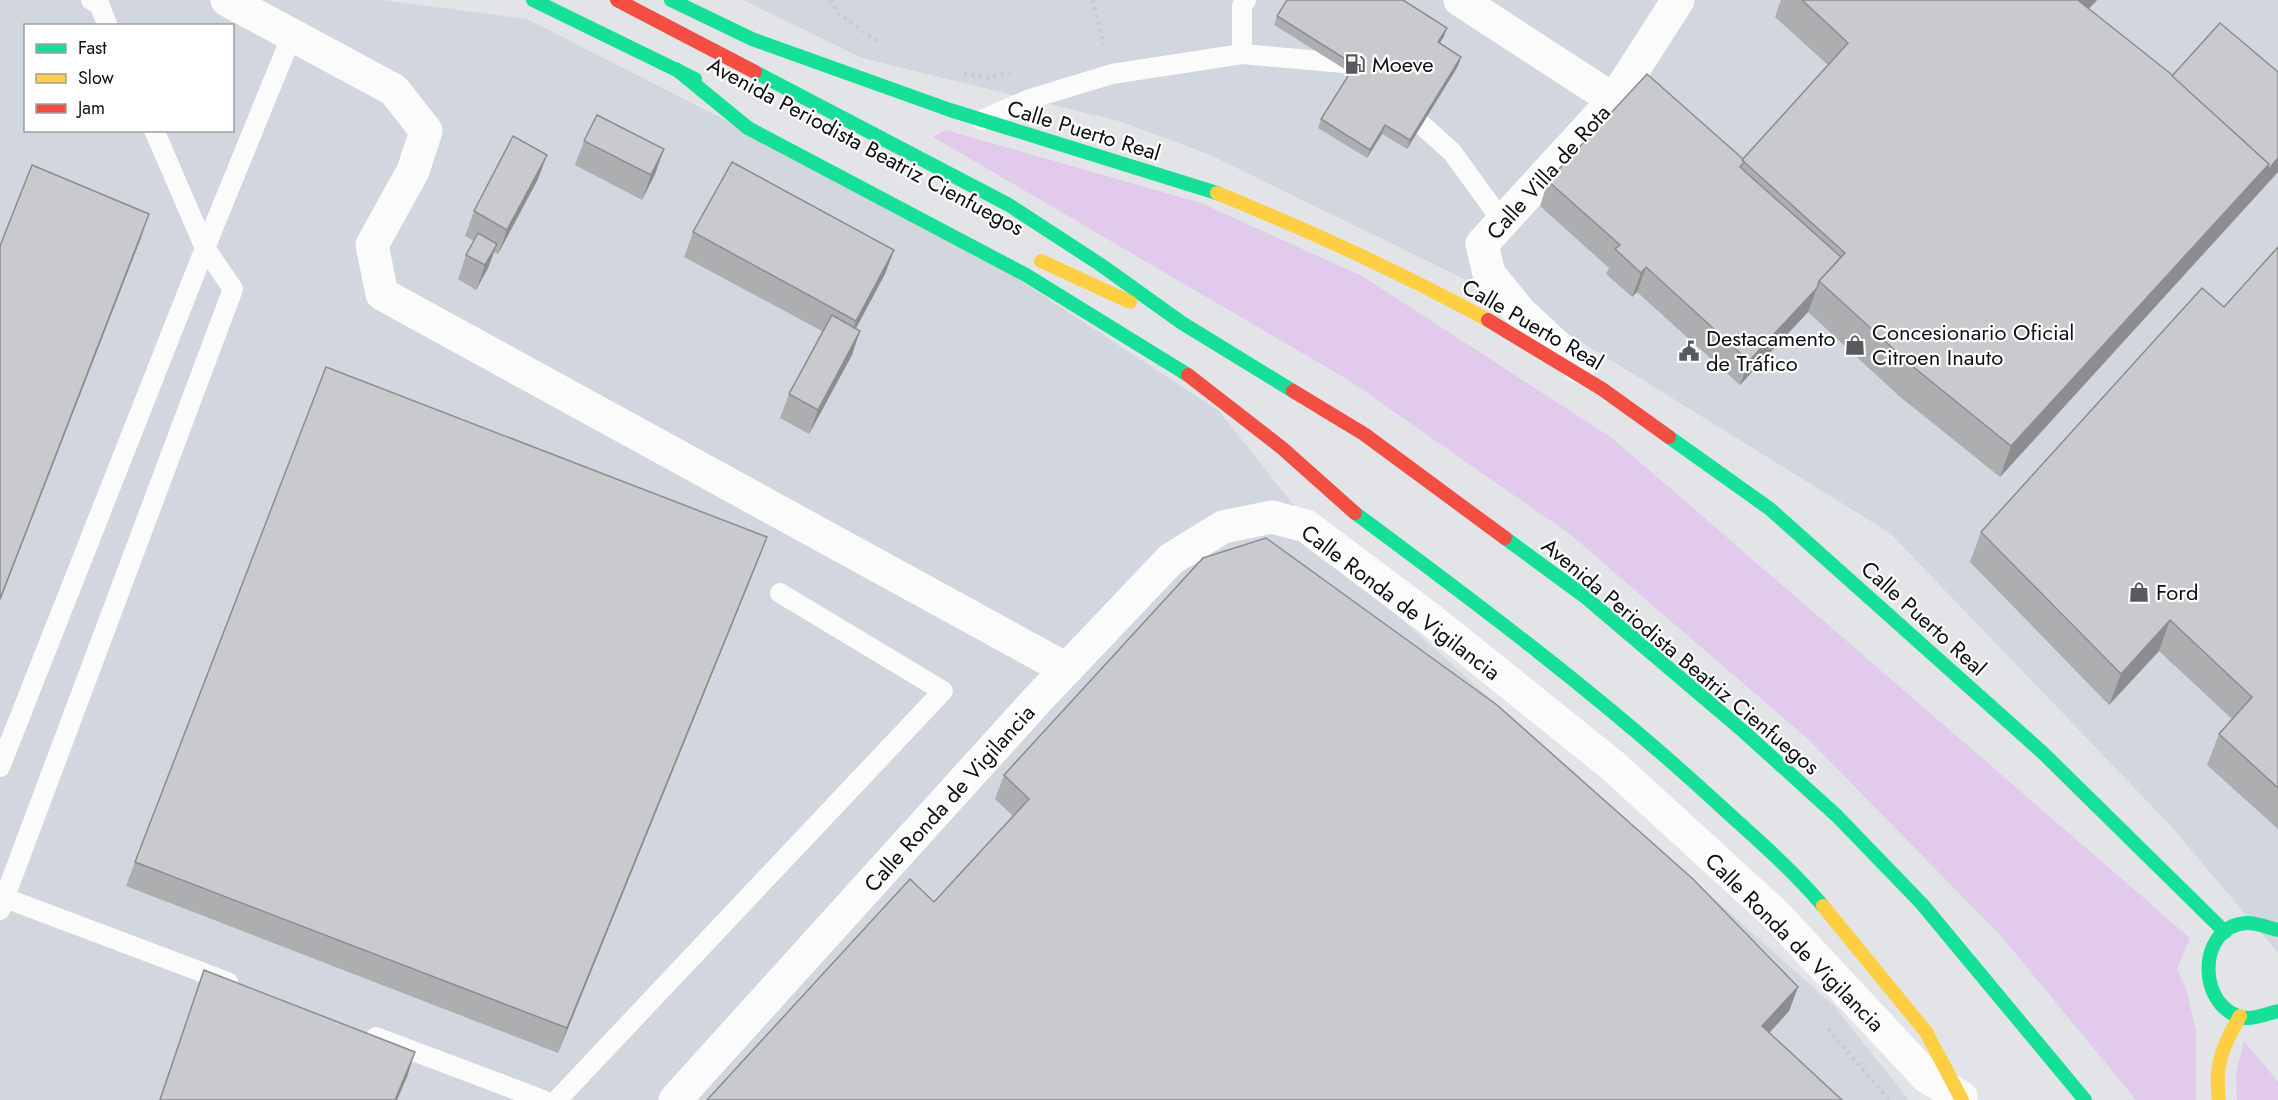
<svg xmlns="http://www.w3.org/2000/svg" width="2278" height="1100" font-family="Jost,sans-serif">
<rect width="100%" height="100%" fill="#e2e4e7"/>
<g fill="#d2d6de" fill-rule="evenodd">
<path d="M0,0H381L527,19L951,235L1219,411L1343,567L1834,1006L1909,1100H0ZM26,26H232V130H26Z"/>
<polygon points="743,0 2278,0 2278,953 2171,826 1890,533 1538,315 1208,154 1119,121 862,58"/>
</g>
<g fill="#e1caec">
<polygon points="946,130 1201,203 1362,276 1612,438 2190,938 2177,969 2186,988 2196,1031 2196,1100 2136,1100 2002,937 1809,740 1571,535 1350,381 933,137"/>
<polygon points="2244,1041 2278,1082 2278,1100 2237,1100 2236,1073"/>
</g>
<g fill="none" stroke-linecap="round" stroke-linejoin="round">
<g stroke="#cacacc" stroke-width="4" stroke-dasharray="3 4.5" stroke-linecap="butt">
<polyline points="830,0 839,14 881,44"/>
<polyline points="1092,0 1104,45"/>
<polyline points="964,73 989,78 1012,72"/>
<polyline points="1828,1029 1889,1100"/>
</g>
<g stroke="#fbfbfb" stroke-width="20">
<polyline points="91,0 99,4 108,26"/>
<polyline points="1242,54 1242,6 1246,0"/>
<polyline points="1402,107 1452,152 1502,221"/>
<polyline points="982,120 1030,99 1112,74 1242,54 1355,64 1358,67"/>
<polyline points="0,767 205,248 154,130"/>
<polyline points="0,896 228,982"/>
<polyline points="0,910 233,289 205,248 292,35"/>
<polyline points="376,1037 543,1100"/>
<polyline points="557,1100 943,691 780,593"/>
</g>
<g stroke="#fbfbfb" stroke-width="33">
<polyline points="227,0 394,90 426,131 413,171 372,245 382,294 1066,669"/>
<polyline points="1460,0 1614,100"/>
<polyline points="1579,367 1520,312 1489,274 1482,244 1614,100 1678,0"/>
<polyline points="675,1100 1038,699 1171,559 1223,527 1272,517 1306,526 1430,619 1612,765 1774,913 1927,1077 1961,1097"/>
</g>
<g stroke="#16e098" stroke-width="14">
<polyline points="533,0 695,79"/>
<polyline points="671,0 752,39 950,110 1217,193"/>
<polyline points="676,69 748,128 1026,275 1188,375"/>
<polyline points="755,72 1009,205 1101,265 1182,323 1293,391"/>
<polyline points="1669,437 1770,509 2043,753 2225,932"/>
<path d="M1355,513C1479,605 1602,697 1716,802C1753,836 1791,868 1823,906"/>
<polyline points="1505,538 1584,596 1743,731 1837,816 1922,904 2085,1100"/>
<path d="M2278,930C2269,928 2256,922 2246,923C2195,927 2197,1011 2246,1018C2256,1019 2269,1013 2278,1011"/>
</g>
<g stroke="#ffcf43" stroke-width="14">
<path d="M1217,193C1310,231 1400,272 1488,320"/>
<polyline points="1041,261 1130,302"/>
<polyline points="1823,906 1926,1032 1962,1100"/>
<path d="M2219,1100C2214,1066 2223,1045 2240,1016"/>
</g>
<g stroke="#f24e42" stroke-width="14">
<polyline points="617,0 755,72"/>
<polyline points="1488,320 1602,389 1669,437"/>
<polyline points="1188,375 1282,448 1355,513"/>
<polyline points="1293,391 1364,434 1505,538"/>
</g>
</g>
<g fill="#adaeb0">
<polygon points="1781,0 2097,0 2088,9 2172,76 2278,72 2278,172 2000,477 1899,396 1808,312 1740,385 1637,292 1632,297 1606,274 1609,268 1540,206 1548,181 1743,159 1828,65 1775,17"/>
<polygon points="1277,16 1444,36 1440,43 1461,57 1458,66 1407,149 1382,134 1367,158 1318,128 1321,119 1351,73 1274,25"/>
<polygon points="584,141 664,149 655,174 642,200 575,165"/>
<polygon points="538,179 498,254 494,252 488,268 476,290 458,279 466,255 474,241 465,236 474,211"/>
<polygon points="693,232 894,250 885,274 856,328 852,355 809,434 780,418 789,394 822,331 684,257"/>
<polygon points="2278,247 2278,829 2207,765 2219,734 2232,719 2159,651 2109,705 1970,562 1981,532 2224,307"/>
<polygon points="758,561 558,1053 126,886 135,862"/>
<polygon points="1004,775 1798,987 1789,1011 1769,1033 934,902 1013,816 995,799"/>
<polygon points="204,970 415,1052 397,1100 159,1100"/>
</g>
<g fill="#8d8d90">
<polygon points="2080,0 2097,0 2067,32"/>
<polygon points="1447,28 1444,36 1435,51 1438,42"/>
<polygon points="1461,57 1458,66 1407,149 1410,140"/>
<polygon points="1385,125 1382,134 1367,158 1370,150"/>
<polygon points="664,149 655,174 642,200 651,175"/>
<polygon points="547,155 538,179 498,254 507,230"/>
<polygon points="2278,158 2278,172 2000,477 2011,446 2269,164"/>
<polygon points="149,214 141,238 0,601 0,599"/>
<polygon points="497,244 488,268 476,290 485,265"/>
<polygon points="894,250 885,274 847,345 856,321"/>
<polygon points="1646,267 1637,292 1632,297 1641,273"/>
<polygon points="1817,288 1808,312 1740,385 1749,361"/>
<polygon points="860,331 852,355 809,434 818,410"/>
<polygon points="767,537 758,561 558,1053 567,1028"/>
<polygon points="2170,620 2159,651 2109,705 2121,674"/>
<polygon points="1798,987 1789,1011 1753,1051 1762,1026"/>
<polygon points="415,1052 407,1077 397,1100 395,1100"/>
</g>
<g fill="#c9cacd" stroke="#8d8d90" stroke-width="1.5">
<polygon points="1287,0 1403,0 1447,28 1438,42 1461,57 1410,140 1385,125 1370,150 1321,119 1355,65 1277,16"/>
<polygon points="1802,0 2080,0 2079,1 2171,74 2269,164 2011,446 1911,365 1819,281 1845,253 1742,160 1848,43"/>
<polygon points="2220,23 2278,72 2278,158 2267,171 2269,164 2172,76"/>
<polygon points="1647,74 1743,159 1742,160 1744,162 1740,167 1841,257 1819,281 1817,288 1749,361 1646,267 1641,273 1615,249 1620,245 1548,181"/>
<polygon points="597,115 664,149 651,175 584,141"/>
<polygon points="513,136 547,155 507,230 474,211"/>
<polygon points="732,162 894,250 856,321 693,232"/>
<polygon points="32,165 149,214 0,599 0,246"/>
<polygon points="478,233 497,244 485,265 466,255"/>
<polygon points="2278,247 2278,788 2219,734 2252,697 2170,620 2121,674 1981,532 2202,288 2224,307"/>
<polygon points="832,315 860,331 818,410 789,394"/>
<polygon points="326,367 767,537 567,1028 135,862"/>
<polygon points="1266,538 1497,705 1693,879 1798,987 1762,1026 1842,1100 707,1100 910,879 934,902 1029,799 1004,775 1203,558"/>
<polygon points="204,970 415,1052 395,1100 160,1100"/>
</g>
<defs>
<g id="fuel-bare" transform="scale(1.62)"><path d="M-5.5-6h7V0h2V4h1.3V-2.5L3-4.5l.8-.8L6-3V5H2.5V1h-1V6h-7ZM-4.2-4.7v3.2H.2V-4.7Z" fill="#595a5d" stroke="#fff" stroke-width="2.5" paint-order="stroke"/></g>
<g id="shop-bare" transform="scale(1.62)"><path d="M-5-2.5h2.3a2.7 3.5 0 0 1 5.4 0H5L5.5 6h-11ZM-1.5-2.5h3a1.5 2.3 0 0 0-3 0Z" fill="#595a5d" stroke="#fff" stroke-width="2.5" paint-order="stroke"/></g>
<g id="civic-bare" transform="scale(1.62)"><path d="M-.6-6.5H3V-4.5H.6V-3L4-1V1h2V6H-6V1h2V-1L-.6-3ZM-1.2 2.5V6h2.4V2.5Z" fill="#595a5d" stroke="#fff" stroke-width="2.5" paint-order="stroke"/></g>
</defs>
<g fill-rule="evenodd">
<use href="#fuel-bare" x="1355" y="64"/>
<use href="#shop-bare" x="1855" y="345"/>
<use href="#civic-bare" x="1689" y="351"/>
<use href="#shop-bare" x="2139" y="592"/>
</g>
<g text-anchor="middle" stroke-width="4.5" stroke-linejoin="round" paint-order="stroke">
<g font-size="22" fill="#0f1012" stroke="#fff" text-anchor="start">
<text x="1372" y="72">Moeve</text>
<text x="1872" y="340">Concesionario Oficial<tspan x="1872" dy="25">Citroen Inauto</tspan></text>
<text x="1706" y="346">Destacamento<tspan x="1706" dy="25">de Tráfico</tspan></text>
<text x="2156" y="600">Ford</text>
</g>
<g font-size="22" fill="#0f1012" stroke="#fff">
<text transform="translate(1084 130) rotate(17)" y="8">Calle Puerto Real</text>
<text transform="translate(866 146) rotate(28)" y="8">Avenida Periodista Beatriz Cienfuegos</text>
<text transform="translate(1548 172) rotate(-48)" y="8">Calle Villa de Rota</text>
<text transform="translate(1533 324) rotate(30)" y="8">Calle Puerto Real</text>
<text transform="translate(1401 602) rotate(37)" y="8">Calle Ronda de Vigilancia</text>
<text transform="translate(1924 618) rotate(42)" y="8">Calle Puerto Real</text>
<text transform="translate(1681 656) rotate(40)" y="8">Avenida Periodista Beatriz Cienfuegos</text>
<text transform="translate(949 798) rotate(-48)" y="8">Calle Ronda de Vigilancia</text>
<text transform="translate(1795 942) rotate(45)" y="8">Calle Ronda de Vigilancia</text>
</g>
</g>
<rect x="24" y="24" width="210" height="108" fill="#ffffff" stroke="#9f9fa0" stroke-width="1.5"/>
<rect x="36" y="44" width="30" height="9" fill="#16e098" stroke="#9f9fa0" stroke-width="1.5"/>
<text x="78" y="54" font-size="18" fill="#0f1012">Fast</text>
<rect x="36" y="74" width="30" height="9" fill="#ffcf43" stroke="#9f9fa0" stroke-width="1.5"/>
<text x="78" y="84" font-size="18" fill="#0f1012">Slow</text>
<rect x="36" y="104" width="30" height="9" fill="#f24e42" stroke="#9f9fa0" stroke-width="1.5"/>
<text x="78" y="114" font-size="18" fill="#0f1012">Jam</text>
</svg>
